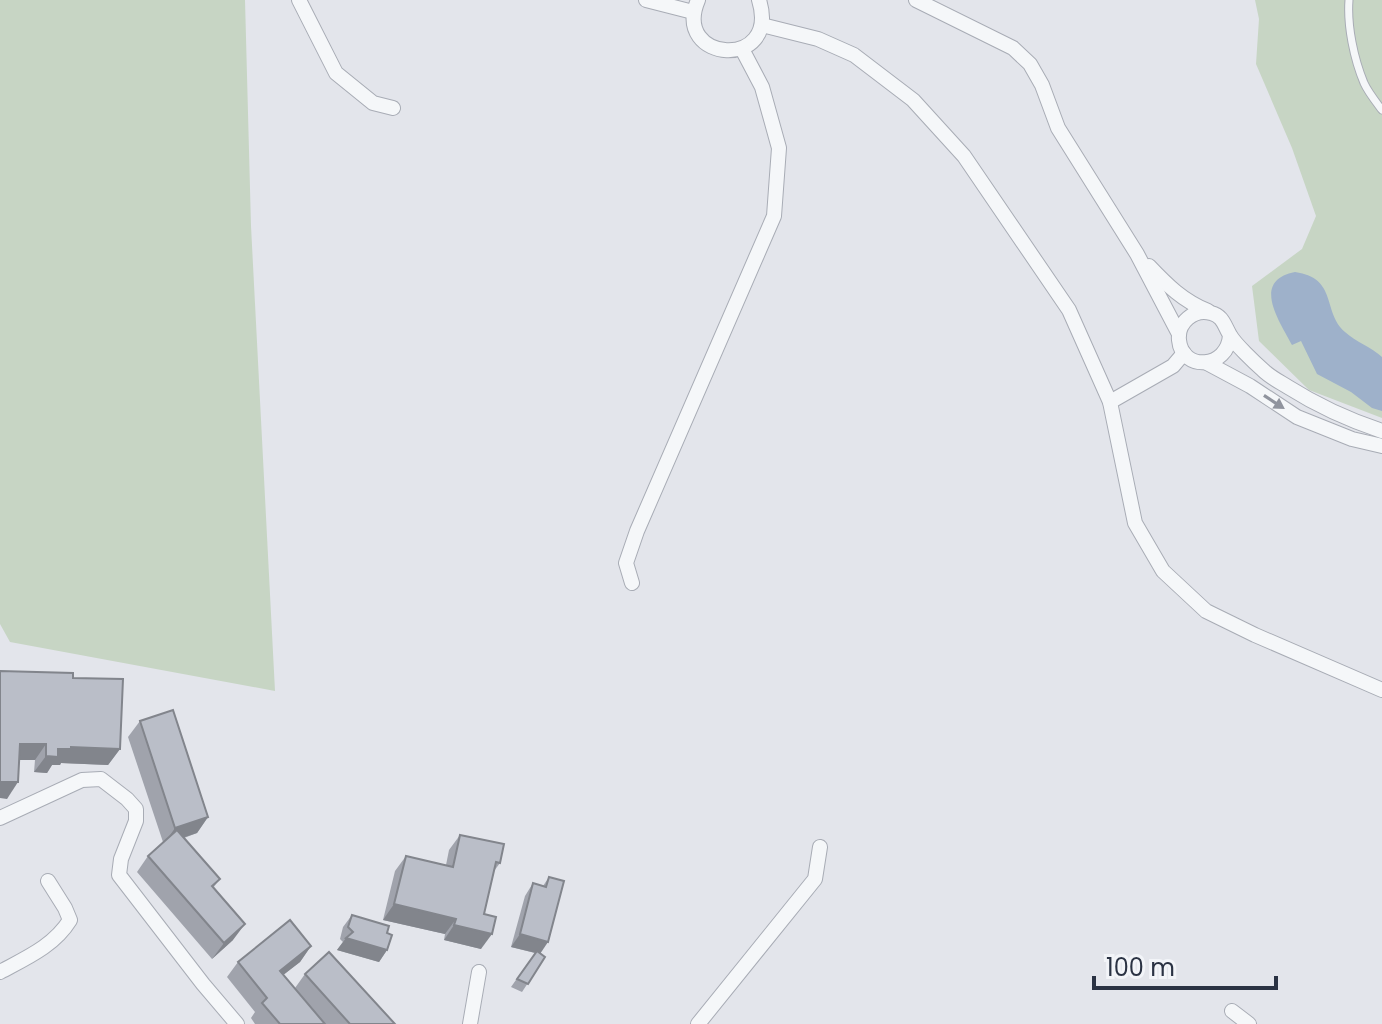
<svg xmlns="http://www.w3.org/2000/svg" width="1382" height="1024" font-family="Poppins,sans-serif">
<rect width="100%" height="100%" fill="#e3e5eb"/>
<g fill="#c7d5c4">
<polygon points="0,0 245,0 251,226 275,691 10,642 0,624"/>
<polygon points="1255,0 1382,0 1382,418 1309,390 1259,341 1252,286 1302,249 1316,216 1292,148 1256,64 1259,19"/>
</g>
<path fill="#9eb1ca" d="M1295,272C1338,278 1322,312 1345,332C1356,342 1371,347 1382,357V411L1372,408L1351,392L1317,374L1301,341L1292,345C1279,320 1251,281 1295,272Z"/>
<g fill="none" stroke-linecap="round" stroke-linejoin="round">
<g stroke="#a8acb5" stroke-width="9">
<path id="lane" d="M1349,0C1347,26 1354,59 1364,83C1368,92 1376,102 1382,110"/>
</g>
<g stroke="#a8acb5" stroke-width="16">
<g id="street">
<polyline points="299,0 336,73 373,103 393,108"/>
<polyline points="646,0 693,12"/>
<path d="M698,0C671,63 781,71 759,0"/>
<polyline points="916,0 1013,48 1030,64 1042,85 1058,128 1137,254 1179,334"/>
<polyline points="762,25 818,39 854,55 913,100 964,156 1069,310 1110,402 1135,523 1163,571 1206,611 1255,635 1382,690"/>
<path d="M1149,266C1167,285 1183,301 1208,311"/>
<path d="M1230,335C1228,369 1182,372 1179,340C1177,323 1194,308 1211,313C1223,316 1224,325 1230,335C1234,343 1255,363 1263,370C1270,377 1280,382 1288,387C1318,406 1349,420 1382,431"/>
<polyline points="1207,363 1250,386 1297,417 1352,439 1382,446"/>
<polyline points="1110,402 1173,366 1184,353"/>
<polyline points="632,583 626,563 637,531 774,216 779,148 762,87 742,49"/>
<polyline points="0,818 82,780 101,779 127,799 136,809 136,821 121,859 119,875 203,984 237,1024"/>
<path d="M0,972C26,958 54,946 70,920L65,908L48,881"/>
<polyline points="1232,1011 1249,1024"/>
<polyline points="470,1024 479,972"/>
<polyline points="698,1024 815,879 820,847"/>
</g>
</g>
<use href="#lane" stroke="#f5f7f9" stroke-width="7"/>
<use href="#street" stroke="#f5f7f9" stroke-width="14"/>
</g>
<g fill="#a0a3ac">
<polygon points="0,671 73,678 120,749 108,765 61,763 60,765 52,765 47,773 34,772 35,760 19,760 7,799"/>
<polygon points="140,721 208,817 197,833 184,838 220,879 213,888 233,940 212,959 137,872 148,856 163,842 128,737"/>
<polygon points="460,835 500,863 494,871 484,914 481,949 444,940 445,934 383,920 395,871 406,856 446,865 449,850"/>
<polygon points="549,877 540,953 545,957 522,992 511,987 535,953 511,947 525,896 533,883 543,886"/>
<polygon points="352,915 387,933 387,950 379,962 337,950 343,942 340,939 343,927"/>
<polygon points="311,946 300,962 283,975 295,988 305,974 395,1024 255,1024 251,1018 255,1012 227,977 238,962"/>
</g>
<g fill="#82858c">
<polygon points="20,744 46,744 35,760 9,760"/>
<polygon points="71,747 120,749 108,765 61,763 60,765 52,765 47,773 34,772 46,756 58,749"/>
<polygon points="0,782 18,782 7,799 0,798"/>
<polygon points="208,817 197,833 164,844 175,828"/>
<polygon points="394,904 456,919 445,934 383,920"/>
<polygon points="245,924 233,940 212,959 224,943"/>
<polygon points="454,925 492,934 481,949 444,940"/>
<polygon points="520,934 548,942 540,954 511,947"/>
<polygon points="346,938 387,950 379,962 337,950"/>
<polygon points="311,946 300,962 269,986 280,971"/>
</g>
<g fill="#babec8" stroke="#82858c" stroke-width="2">
<polygon points="0,671 73,673 73,678 123,679 120,749 71,747 71,749 58,749 58,757 46,756 46,744 20,744 18,782 0,782"/>
<polygon points="173,710 208,817 175,828 140,721"/>
<polygon points="177,830 220,879 212,886 245,924 224,943 148,856"/>
<polygon points="460,835 504,844 500,863 496,862 484,914 496,917 492,934 454,925 456,919 394,904 406,856 453,867"/>
<polygon points="549,877 564,881 548,942 520,934 533,883 546,887"/>
<polygon points="352,915 389,926 387,933 392,935 387,950 346,938 353,932 348,927"/>
<polygon points="290,920 311,946 280,971 325,1024 280,1024 262,1003 267,998 238,962"/>
<polygon points="537,951 545,957 528,984 517,979"/>
<polygon points="329,952 395,1024 350,1024 305,974"/>
</g>
<defs><path id="oneway-solid" d="M-6-.8H1V-3.2L6.5 0L1 3.2V.8H-6Z" transform="scale(2)"/></defs>
<use fill="#90949e" href="#oneway-solid" transform="translate(1274 402) rotate(33)"/>
<path d="M1094 976v12h182v-12" fill="none" stroke="#2a3243" stroke-width="4"/>
<text x="1106" y="976" font-size="24" fill="#2a3243" stroke="#f2f4f8" stroke-width="6" paint-order="stroke">100 m</text>
</svg>
